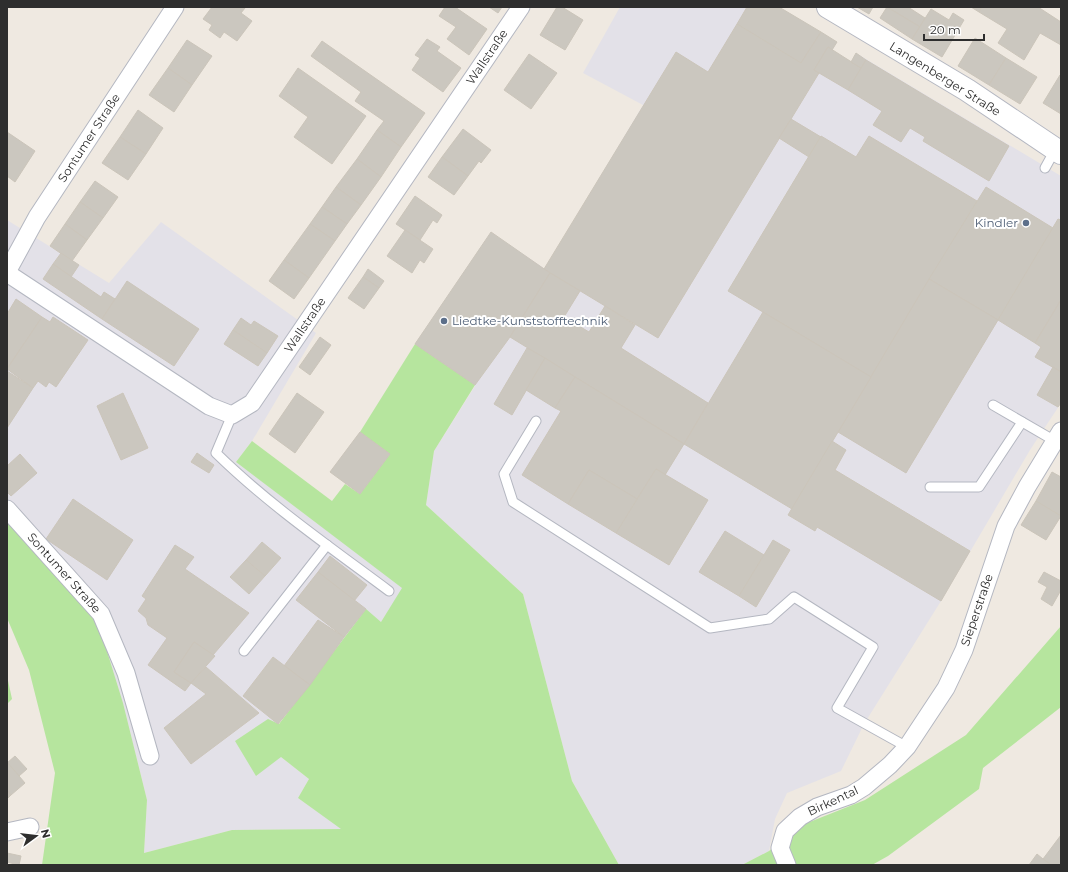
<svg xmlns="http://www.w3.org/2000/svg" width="1068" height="872" font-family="Montserrat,sans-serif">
<rect width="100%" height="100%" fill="#efe9e1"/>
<g fill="#e3e1e8">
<polygon points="620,7 779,7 837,42 832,51 851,62 856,53 1061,176 1061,403 1030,450 941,601 864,724 841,771 787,793 775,819 769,851 742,865 619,865 572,781 523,594 426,505 434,451 475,386 415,344 491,232 545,269 643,105 583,73"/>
<polygon points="7,220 109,283 161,222 316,333 252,441 236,462 403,588 381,622 366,610 278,724 281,757 309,779 298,798 342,829 232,830 144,853 147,800 123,703 98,622 7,520"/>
</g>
<g fill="#b6e59e">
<polygon points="415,344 475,385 434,451 426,505 523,594 572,781 619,865 42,865 55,773 29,670 7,618 7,520 98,622 123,703 147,800 144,853 232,830 341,829 298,798 309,779 281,757 256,776 235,741 268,719 279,724 366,609 381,622 402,588 236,462 252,441 332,501 345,484 360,494 390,454 360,432"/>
<polygon points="1061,626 1061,707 983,768 979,789 888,856 872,865 742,865 769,851 797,827 865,800 966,735"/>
<polygon points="7,676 12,699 7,704"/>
</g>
<g fill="#cbc7bf" stroke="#cbc5ba">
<polygon points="212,7 245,8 241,13 252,21 237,41 224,32 220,38 209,30 212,25 203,19"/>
<polygon points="445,7 455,7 487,29 469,55 447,39 456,27 439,16"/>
<polygon points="489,7 502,7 498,13"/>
<polygon points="557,7 562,7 583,20 565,50 540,35"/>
<polygon points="747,7 779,7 821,32 801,63 737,24"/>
<polygon points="857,7 873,7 869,14"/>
<polygon points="887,7 908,7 925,18 920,27"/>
<polygon points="887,7 920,27 912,39 880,18"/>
<polygon points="971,7 982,7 979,12"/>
<polygon points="982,7 1038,7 1061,22 1061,45 1040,33 1024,60 998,43 1007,29 979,12"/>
<polygon points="931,9 949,20 953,13 964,20 942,57 912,39"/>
<polygon points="737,24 801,63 821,32 837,42 832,50 828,47 814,70 819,73 658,338 544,269 676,52 708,72"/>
<polygon points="975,38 1006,58 989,85 958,66"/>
<polygon points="427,39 440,47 437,51 461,68 443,92 412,70 420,58 415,55"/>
<polygon points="187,40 212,56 192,85 168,68"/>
<polygon points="322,41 425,113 401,147 377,130 384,121 355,101 361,92 311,56"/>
<polygon points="828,47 861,68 848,90 814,70"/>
<polygon points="856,53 866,60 861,68 851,62"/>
<polygon points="529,54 557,73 531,109 504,90"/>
<polygon points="1006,58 1037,77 1020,104 989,85"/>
<polygon points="866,60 1009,146 989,181 923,141 925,137 910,128 901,142 873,125 882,111 848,90"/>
<polygon points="168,68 192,85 174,112 149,95"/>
<polygon points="298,68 366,116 332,164 294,137 308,117 279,96"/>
<polygon points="1060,75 1061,75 1061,114 1043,103"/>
<polygon points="138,110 163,128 146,154 120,137"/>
<polygon points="791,119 821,137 809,157 779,138"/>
<polygon points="463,129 491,150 481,163 479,161 468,176 442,157"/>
<polygon points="377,130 401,147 381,177 357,159"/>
<polygon points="7,132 35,151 15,182 7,176"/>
<polygon points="821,136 856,157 869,136 977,201 871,377 728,291"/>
<polygon points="120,137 146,154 128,180 102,163"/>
<polygon points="442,157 468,176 454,195 428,177"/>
<polygon points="357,159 381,177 361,205 336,187"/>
<polygon points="95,181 118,197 103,218 80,202"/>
<polygon points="336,187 361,205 347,224 322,207"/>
<polygon points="986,187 1053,228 998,320 929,279"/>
<polygon points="415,196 442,215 437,223 433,220 420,240 396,224"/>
<polygon points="80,202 103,218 87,240 65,224"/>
<polygon points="322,207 347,224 335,241 310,224"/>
<polygon points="1058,219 1061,220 1061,300 1035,343 998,320"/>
<polygon points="65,224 87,240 72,261 50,246"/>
<polygon points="310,224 335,241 309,278 284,260"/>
<polygon points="405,230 433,249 424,263 420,260 412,273 387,256"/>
<polygon points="491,232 550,273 510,337 475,385 415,344"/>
<polygon points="61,253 79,265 71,277 53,264"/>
<polygon points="284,260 309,278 294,299 269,281"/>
<polygon points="53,264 101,297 104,292 115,299 102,319 43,279"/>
<polygon points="368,269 384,281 379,288 363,277"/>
<polygon points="550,273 580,291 564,317 589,332 605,306 635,325 621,348 708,403 684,444 510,337"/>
<polygon points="363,277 379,288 364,309 348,298"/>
<polygon points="929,279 998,320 906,473 838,432"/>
<polygon points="127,281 199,329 174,366 102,319"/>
<polygon points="16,299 42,317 7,369 7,314"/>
<polygon points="1061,300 1061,372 1035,357 1041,347 1035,343"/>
<polygon points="763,312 871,377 792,509 684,444"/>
<polygon points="42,317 50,322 53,317 88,340 56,387 49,382 46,387 38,381 33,388 7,369"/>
<polygon points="241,318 251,325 254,321 278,336 267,353 233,330"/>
<polygon points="233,330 267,353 258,366 224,344"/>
<polygon points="320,337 331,345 310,375 299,367"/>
<polygon points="527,348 545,358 512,415 494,404"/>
<polygon points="545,358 575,377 555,408 526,390"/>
<polygon points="1053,367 1061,372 1061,403 1058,407 1037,395"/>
<polygon points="7,371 33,388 7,428"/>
<polygon points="575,377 684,444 665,475 656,469 637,499 589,470 568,504 522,475 561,411 555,408"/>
<polygon points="123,393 148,448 121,460 97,406"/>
<polygon points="297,393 324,412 295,453 269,434"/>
<polygon points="360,432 390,454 360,494 330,472"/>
<polygon points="832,441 846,450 835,470 970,551 941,601 817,527 815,531 788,515"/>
<polygon points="197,453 214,465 209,473 191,462"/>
<polygon points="20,454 37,473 11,496 7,492 7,466"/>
<polygon points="656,469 708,500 669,565 616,533"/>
<polygon points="589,470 637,499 616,533 568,504"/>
<polygon points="1052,472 1061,477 1061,516 1036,501"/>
<polygon points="73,499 133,540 107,580 46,539"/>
<polygon points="1036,501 1061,516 1046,540 1021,525"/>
<polygon points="725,531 764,555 739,596 699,572"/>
<polygon points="773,540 790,550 756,607 739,596"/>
<polygon points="262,542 281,558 265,576 246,560"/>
<polygon points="175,545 194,557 185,569 249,613 213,655 194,642 174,672 191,683 185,691 148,665 167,638 148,625 146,618 138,611 146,599 142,596"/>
<polygon points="330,556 367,585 354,601 318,572"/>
<polygon points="246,560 265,576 249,594 230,577"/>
<polygon points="318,572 366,609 344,637 296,600"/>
<polygon points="1044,572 1061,581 1061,590 1052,606 1041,599 1047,587 1038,582"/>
<polygon points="318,620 344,637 310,685 284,666"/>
<polygon points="194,642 215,656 191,683 174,672"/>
<polygon points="273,657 310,685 278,724 243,696"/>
<polygon points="206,667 259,713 191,764 164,728 206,694 191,683"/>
<polygon points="15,756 27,769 19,776 7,763"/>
<polygon points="7,762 25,783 11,795 7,790"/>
<polygon points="7,790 11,795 7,799"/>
<polygon points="1061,835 1061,865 1051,865 1043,859"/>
<polygon points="7,853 21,856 19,865 7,862"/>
<polygon points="1037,854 1043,859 1051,865 1029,865"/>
</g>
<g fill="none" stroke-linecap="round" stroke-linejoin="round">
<g stroke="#b4b7c1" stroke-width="11">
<g id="service">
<polyline points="1045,168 1055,150"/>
<polyline points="993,405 1055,441"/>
<path d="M232,415L216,453C268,504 330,547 389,591"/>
<polyline points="536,421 504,474 513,502 710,628 769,619 794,597 873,647 837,708 907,747"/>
<polyline points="930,487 979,487 1022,422"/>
<polyline points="244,651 327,545"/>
</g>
</g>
<g stroke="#b4b7c1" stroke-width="19">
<g id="minor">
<polyline points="7,272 37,217 175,7"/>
<polyline points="7,273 209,406 232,415 252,403 521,7"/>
<polyline points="7,509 101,614 126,673 150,756"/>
<polyline points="7,832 30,827"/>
<polyline points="787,865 780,848 785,831 800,817 817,807 851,795 864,787 890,765 907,747 946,688 964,650 1006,526 1027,487 1061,431"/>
</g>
</g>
<g stroke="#b4b7c1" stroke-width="24">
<polyline id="secondary" points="828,7 967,90 1061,153"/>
</g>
<use href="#service" stroke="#fff" stroke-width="9"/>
<use href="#minor" stroke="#fff" stroke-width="17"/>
<use href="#secondary" stroke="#fff" stroke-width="22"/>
</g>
<g fill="#5c6f8a" stroke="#fff" stroke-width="1.5">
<circle cx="1026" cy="223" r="4"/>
<circle cx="444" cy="321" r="4"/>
</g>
<g text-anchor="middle" stroke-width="4" stroke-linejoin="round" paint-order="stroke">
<g font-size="12" fill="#2e2e2e" stroke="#fff">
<text transform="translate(487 57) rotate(-56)" y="4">Wallstraße</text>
<text transform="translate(945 79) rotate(32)" y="4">Langenberger Straße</text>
<text transform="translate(89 138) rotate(-57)" y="4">Sontumer Straße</text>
<text transform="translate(305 325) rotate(-56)" y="4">Wallstraße</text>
<text transform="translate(64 573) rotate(48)" y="4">Sontumer Straße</text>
<text transform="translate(977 610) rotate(-71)" y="4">Sieperstraße</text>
<text transform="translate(833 801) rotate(-25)" y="4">Birkental</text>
</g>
<g font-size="12" fill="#4e5e75" stroke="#fff" text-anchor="end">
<text x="1018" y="227">Kindler</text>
<text x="452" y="325" text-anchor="start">Liedtke-Kunststofftechnik</text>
</g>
</g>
<rect width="1068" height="872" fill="none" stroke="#2e2e2e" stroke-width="16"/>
<g transform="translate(36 836) rotate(75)" stroke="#ffffff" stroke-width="3" paint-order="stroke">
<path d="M0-3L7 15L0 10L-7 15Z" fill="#2e2e2e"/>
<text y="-6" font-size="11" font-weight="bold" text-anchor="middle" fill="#2e2e2e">N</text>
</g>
<path d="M924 34v6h60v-6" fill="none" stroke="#2e2e2e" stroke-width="2"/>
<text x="930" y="34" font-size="12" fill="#2e2e2e" stroke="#ffffff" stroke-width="3" paint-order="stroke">20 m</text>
</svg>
